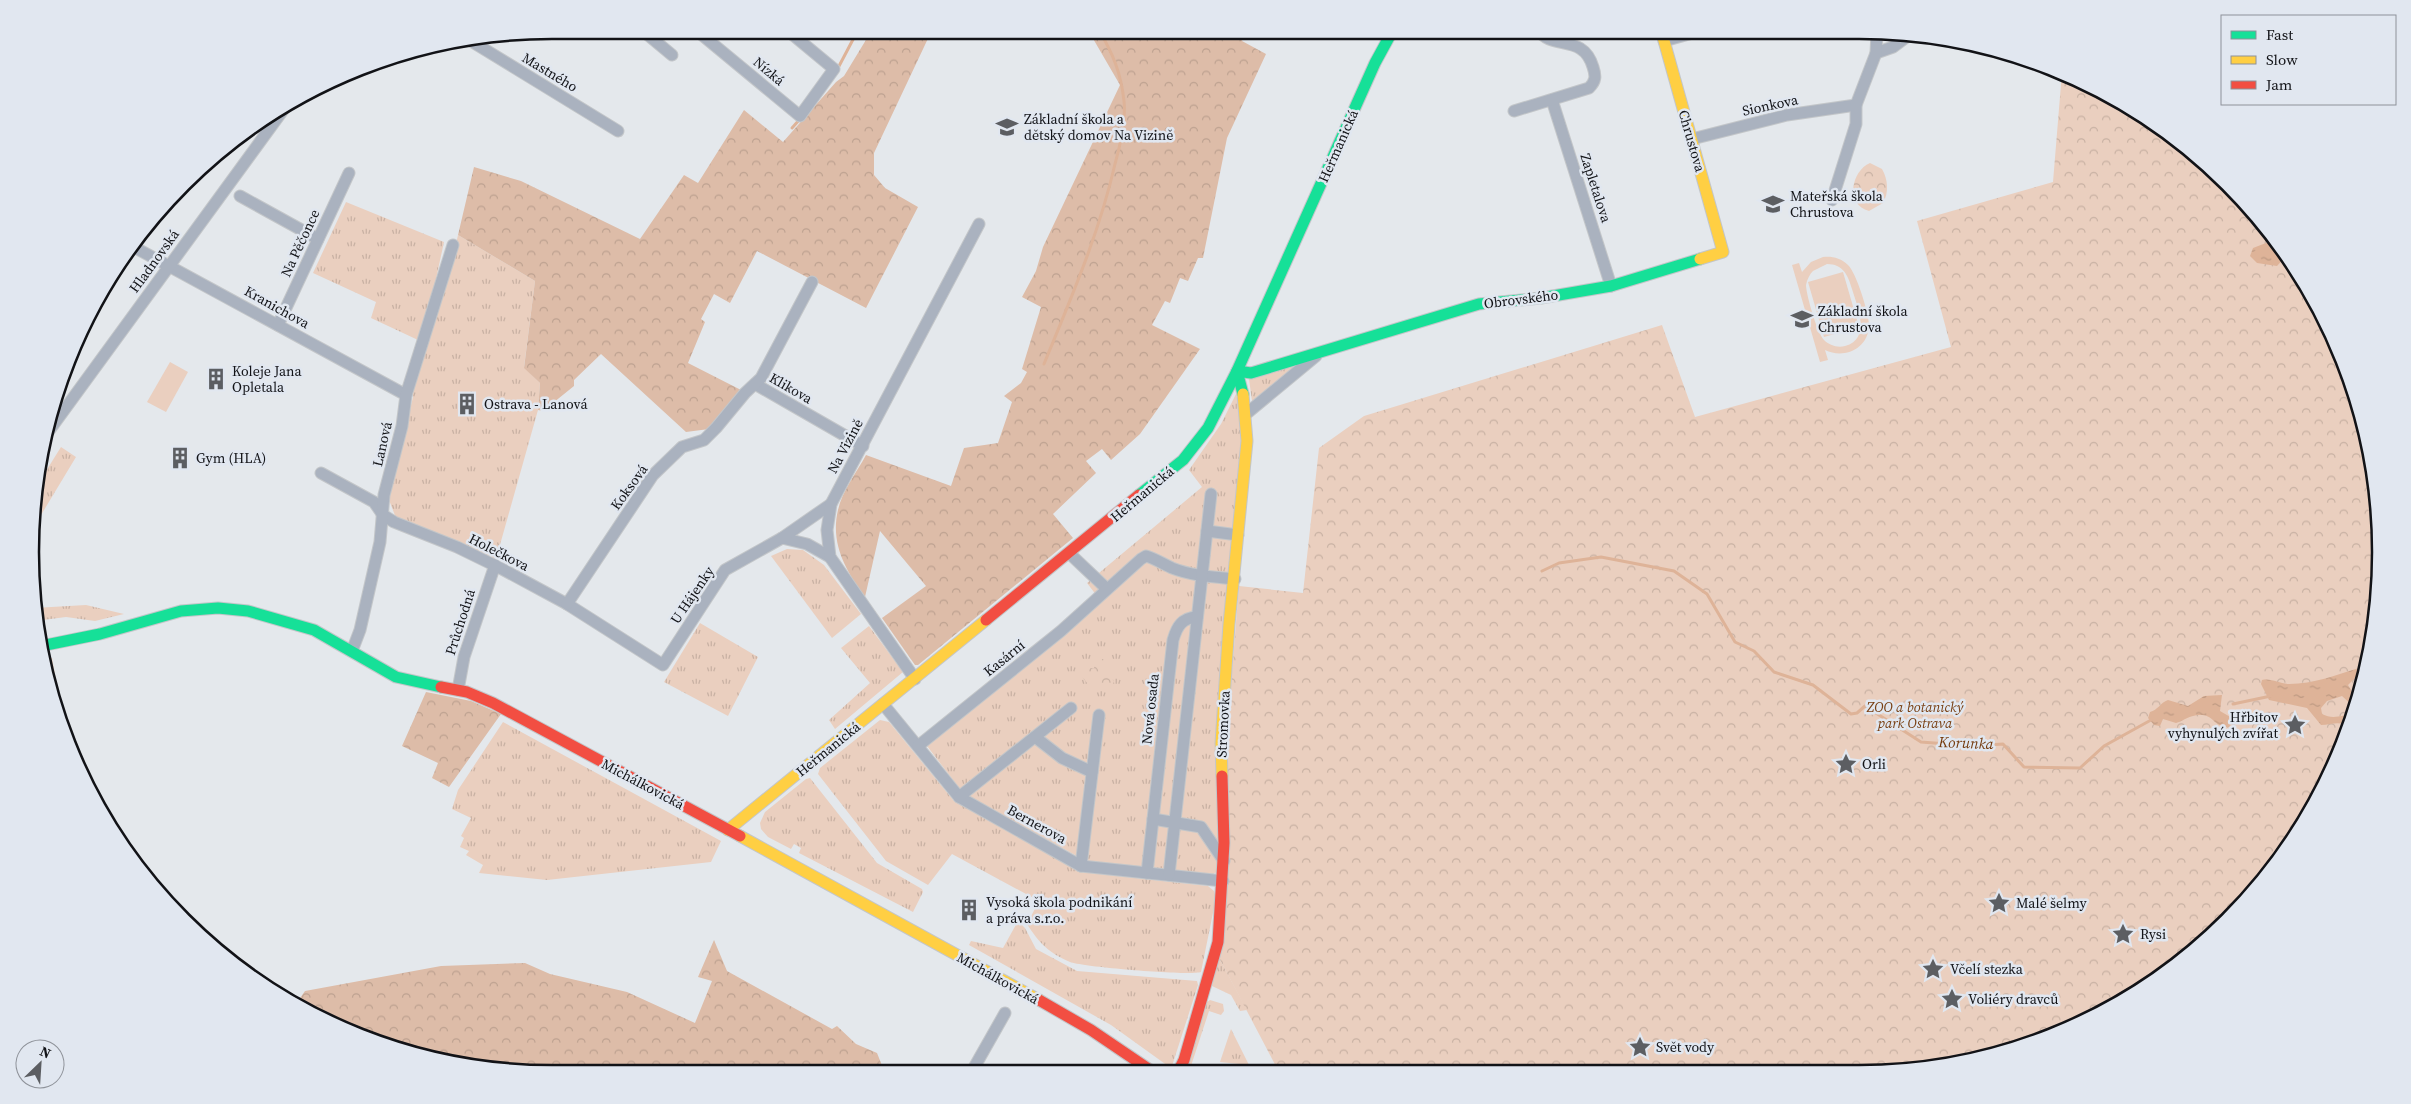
<svg xmlns="http://www.w3.org/2000/svg" width="2411" height="1104" font-family="'Source Serif 4',serif">
<defs>
<pattern id="grass-tufts" width="24" height="20" patternUnits="userSpaceOnUse" patternTransform="scale(1.25)"><rect width="24" height="20" fill="#eacfbf"/><path d="M3 7l-1-3M5 7V3M7 7l1-3M15 17l-1-3M17 17v-4M19 17l1-3" fill="none" stroke="#c8b1a3"/></pattern>
<pattern id="forest-crowns" width="20" height="18" patternUnits="userSpaceOnUse" patternTransform="scale(1.25)"><rect width="20" height="18" fill="#ddbca8"/><path d="M2 6a3 3 0 1 1 6 0M12 15a3 3 0 1 1 6 0" fill="none" stroke="#bda190"/></pattern>
<pattern id="park-crowns" width="20" height="18" patternUnits="userSpaceOnUse" patternTransform="scale(1.25)"><rect width="20" height="18" fill="#eacfbf"/><path d="M2 6a3 3 0 1 1 6 0M12 15a3 3 0 1 1 6 0" fill="none" stroke="#c8b1a3"/></pattern>
<pattern id="water-ripples" width="26" height="14" patternUnits="userSpaceOnUse" patternTransform="scale(1.25)"><rect width="26" height="14" fill="#deb398"/><path d="M2 4q2-2 4 0t4 0M15 11q2-2 4 0t4 0" fill="none" stroke="#bd9982"/></pattern>
</defs>
<rect width="100%" height="100%" fill="#e4e8ec"/>
<g fill="url(#grass-tufts)">
<polygon points="346,202 444,242 434,288 418,340 371,318 376,302 313,273"/>
<polygon points="458,235 535,281 524,367 540,383 538,410 496,559 396,518 389,500 413,397 413,382 449,275"/>
<polygon points="1300,362 1253,401 1252,401 1249,379"/>
<polygon points="1236,394 1244,424 1217,872 1213,874 1086,861 977,801 960,789 927,746 1100,600 1087,583 1202,487 1189,470 1221,424"/>
<polygon points="61,447 76,457 38,520 32,536 36,487"/>
<polygon points="787,549 803,550 824,565 861,614 832,638 771,556"/>
<polygon points="86,605 124,614 95,621 66,617 35,621 34,608"/>
<polygon points="700,623 758,657 728,716 664,682"/>
<polygon points="869,626 903,672 835,729 829,720 870,683 841,648"/>
<polygon points="52,658 61,707 58,720 43,659"/>
<path d="M880,720L889,722L954,801L1081,872L1208,886L1214,891L1216,898L1201,972C1190,976 1083,967 1070,962C1049,953 1039,943 1027,924L1039,901L952,854L928,885L886,861L818,774L820,768Z"/>
<polygon points="503,722 721,841 711,862 547,880 479,873 483,865 466,855 469,851 460,847 464,838 461,836 471,818 452,809 458,790"/>
<polygon points="810,778 877,863 922,889 923,892 913,912 799,853 801,848 794,844 791,849 768,837 761,829 760,823 765,812 806,779"/>
<polygon points="1018,921 1025,928 1036,949 1077,971 1197,981 1198,985 1172,1066 1168,1066 1111,1025 969,945 971,941 1003,948"/>
<polygon points="1218,956 1247,1010 1240,1011 1231,995 1212,986"/>
<polygon points="1210,1000 1223,1004 1224,1011 1221,1015 1209,1011 1189,1072 1184,1072 1207,1002"/>
<polygon points="1231,1029 1249,1065 1220,1062"/>
</g>
<g fill="url(#forest-crowns)">
<polygon points="872,30 932,30 874,153 874,175 885,188 918,207 866,308 757,251 730,303 714,294 701,319 705,322 688,363 741,390 709,429 686,432 601,354 574,380 574,386 543,411 538,410 540,383 524,368 535,281 458,235 474,167 521,181 640,239 684,175 698,183 744,110 783,142 836,82 844,76"/>
<path d="M1088,30H1246L1242,41L1266,54L1227,138L1203,258H1198L1188,281L1180,278L1170,303L1165,301L1152,325L1200,349L1140,434L1111,460L1102,449L1086,461L1096,473L1053,514L1073,538L918,665H915L882,618L926,586L880,531L865,597C846,571 830,544 838,510C842,491 857,472 866,455L951,486L964,448L998,443L1012,402L1004,396L1021,383L1027,372L1022,369L1041,307L1022,297L1036,271L1043,247L1120,85Z"/>
<polygon points="426,692 471,701 501,714 449,787 432,778 438,763 402,746"/>
<polygon points="714,940 727,971 832,1029 837,1026 856,1044 877,1053 885,1073 552,1074 450,1064 353,1034 289,1003 298,1001 305,991 441,966 525,963 550,974 627,992 695,1023 712,981 698,977"/>
</g>
<g fill="url(#park-crowns)">
<polygon points="2062,72 2149,118 2228,183 2293,262 2341,352 2371,450 2381,552 2371,654 2341,751 2273,870 2177,966 2059,1034 1927,1069 1279,1072 1218,956 1226,746 1239,586 1303,593 1319,448 1364,416 1662,325 1695,417 1951,347 1917,221 2053,182"/>
<path d="M1870,163L1882,169C1888,179 1889,193 1883,203L1869,211C1845,205 1851,171 1870,163Z"/>
<path d="M1096,659H1105L1112,668L1109,677L1114,681L1112,688C1103,688 1097,684 1088,684L1082,677L1084,668H1094Z"/>
</g>
<g fill="#eacfbf" fill-rule="evenodd">
<path d="M1823,257C1832,256 1841,258 1848,265C1856,272 1870,316 1869,327C1867,350 1843,359 1825,350L1828,360L1820,362L1792,265L1799,263L1802,272L1811,262ZM1827,264C1843,264 1848,275 1852,289C1857,306 1872,339 1845,346C1837,348 1829,345 1824,340C1817,333 1806,294 1806,285C1807,279 1810,274 1813,271Z"/>
<polygon points="1843,272 1859,327 1824,337 1808,282"/>
<polygon points="170,362 188,372 166,412 147,402"/>
</g>
<g fill="url(#water-ripples)">
<path d="M2266,243C2277,244 2280,247 2287,255L2277,266L2257,263L2250,256L2253,248Z"/>
<path d="M2359,668H2367L2363,679L2355,678L2348,685L2357,700L2355,708L2342,696L2327,701L2321,708L2322,714C2333,720 2342,715 2353,714L2351,720L2344,724C2335,722 2330,725 2321,725L2307,708L2269,700L2261,684L2262,680C2272,678 2279,684 2289,684C2314,684 2335,675 2359,668Z"/>
<path d="M2222,695L2220,711L2232,718L2230,727C2214,728 2215,716 2202,715C2191,714 2185,720 2176,723L2163,719L2160,726L2154,725L2148,718L2150,712C2158,710 2160,703 2168,700L2188,706L2204,696Z"/>
</g>
<g fill="none" stroke-linecap="round" stroke-linejoin="round">
<g stroke="#deb398" stroke-width="3">
<polyline points="838,68 858,30"/>
<polyline points="792,128 800,119"/>
<path d="M1044,364C1071,298 1099,234 1115,164C1120,147 1126,118 1124,101C1121,73 1113,54 1099,30"/>
<polyline points="1542,571 1559,563 1601,557 1674,571 1707,594 1735,642 1754,651 1774,672 1813,685 1851,714 1857,713 1865,706 1921,742 1973,746 2003,744 2024,767 2080,768 2104,746 2151,720"/>
<polyline points="2233,704 2271,696"/>
</g>
<g stroke="#c3c6c9" stroke-width="13">
<g id="street">
<polyline points="642,30 672,55"/>
<polyline points="696,30 800,116 834,69 787,30"/>
<polyline points="466,38 618,131"/>
<polyline points="1664,41 1703,30"/>
<polyline points="1876,53 1893,47 1909,35"/>
<polyline points="1552,100 1611,286"/>
<path d="M1514,111L1589,88C1596,81 1596,76 1593,67C1583,33 1552,51 1538,30"/>
<polyline points="1692,139 1787,115 1856,105"/>
<polyline points="240,196 318,239"/>
<polyline points="1832,200 1856,124 1856,105 1876,53 1877,32"/>
<polyline points="132,246 406,395"/>
<polyline points="278,325 349,173"/>
<polyline points="755,384 863,446"/>
<polyline points="1246,414 1316,356"/>
<polyline points="43,439 289,102"/>
<polyline points="321,473 374,502 383,515 394,522 457,547 502,569 567,604 663,665 725,570 782,538 807,544 830,557"/>
<polyline points="1207,531 1238,535"/>
<polyline points="782,538 831,504"/>
<polyline points="1069,553 1107,589"/>
<polyline points="567,604 653,475 682,447 704,440 716,428 745,393 761,378 812,282"/>
<polyline points="352,651 360,630 380,542 384,495 402,426 406,395 453,245"/>
<polyline points="915,679 830,557 827,530 831,504 979,224"/>
<polyline points="458,690 464,657 495,565"/>
<polyline points="883,704 959,797 1081,866 1223,881"/>
<polyline points="1035,737 1062,758 1092,772"/>
<path d="M918,746L1061,631L1141,559L1146,556C1156,559 1163,564 1172,568C1192,576 1214,577 1235,579"/>
<polyline points="959,797 1071,708"/>
<polyline points="1153,819 1201,827 1224,861"/>
<polyline points="1081,866 1099,715"/>
<path d="M1147,873L1173,640C1177,626 1182,618 1197,617"/>
<polyline points="1169,875 1211,494"/>
<polyline points="971,1073 1005,1013"/>
</g>
</g>
<g stroke="#c3c6c9" stroke-width="13">
<g id="fast">
<polyline points="1243,394 1237,371 1251,373 1479,304 1541,298 1611,286 1700,259"/>
<polyline points="1139,495 1183,460 1208,428 1237,371 1375,63 1393,30"/>
<polyline points="41,646 100,634 181,611 218,608 248,611 314,630 396,677 441,687"/>
</g>
</g>
<g stroke="#c3c6c9" stroke-width="13">
<g id="slow">
<polyline points="1661,30 1723,252 1700,259"/>
<polyline points="1222,776 1221,743 1229,624 1247,441 1243,394"/>
<polyline points="728,830 986,620"/>
<polyline points="740,836 1039,1000"/>
</g>
</g>
<g stroke="#c3c6c9" stroke-width="13">
<g id="jam">
<polyline points="986,620 1139,495"/>
<polyline points="441,687 467,692 493,703 740,836"/>
<polyline points="1039,1000 1091,1030 1153,1072"/>
<polyline points="1178,1072 1184,1060 1218,942 1224,843 1222,776"/>
</g>
</g>
<use href="#street" stroke="#aab2bf" stroke-width="11"/>
<use href="#fast" stroke="#16e098" stroke-width="11"/>
<use href="#slow" stroke="#ffcf43" stroke-width="11"/>
<use href="#jam" stroke="#f24e42" stroke-width="11"/>
</g>
<defs>
<g id="school-bare" transform="scale(1.725)"><path d="M0-5L7-2L0 1L-7-2ZM-4 1L0 2.5L4 1V4Q0 6-4 4Z" fill="#5c5e62" stroke="#e1e7f0" stroke-width="2.5" paint-order="stroke"/></g>
<g id="building-bare" transform="scale(1.725)"><path d="M-4-6H4V6H1V3H-1V6H-4ZM-2.5-4.3h1.7v1.8h-1.7ZM.8-4.3h1.7v1.8H.8ZM-2.5-1h1.7V.8h-1.7ZM.8-1h1.7V.8H.8Z" fill="#5c5e62" stroke="#e1e7f0" stroke-width="2.5" paint-order="stroke"/></g>
<g id="sight-bare" transform="scale(1.725)"><path d="M0-6L1.8-2.2L6-1.7L2.9 1.2L3.7 5.4L0 3.3L-3.7 5.4L-2.9 1.2L-6-1.7L-1.8-2.2Z" fill="#5c5e62" stroke="#e1e7f0" stroke-width="2.5" paint-order="stroke"/></g>
</defs>
<g fill-rule="evenodd">
<use href="#school-bare" x="1007" y="127"/>
<use href="#school-bare" x="1773" y="204"/>
<use href="#school-bare" x="1802" y="319"/>
<use href="#building-bare" x="216" y="379"/>
<use href="#building-bare" x="467" y="404"/>
<use href="#building-bare" x="180" y="458"/>
<use href="#sight-bare" x="2295" y="725"/>
<use href="#sight-bare" x="1846" y="764"/>
<use href="#sight-bare" x="1999" y="903"/>
<use href="#building-bare" x="969" y="910"/>
<use href="#sight-bare" x="2123" y="934"/>
<use href="#sight-bare" x="1933" y="969"/>
<use href="#sight-bare" x="1952" y="999"/>
<use href="#sight-bare" x="1640" y="1047"/>
</g>
<g text-anchor="middle" stroke-width="5" stroke-linejoin="round" paint-order="stroke">
<g font-size="14" fill="#121317" stroke="#e1e7f0">
<text transform="translate(769 71) rotate(40)" y="5">Nízká</text>
<text transform="translate(550 72) rotate(31)" y="5">Mastného</text>
<text transform="translate(1770 105) rotate(-12)" y="5">Sionkova</text>
<text transform="translate(1692 141) rotate(74)" y="5">Chrustova</text>
<text transform="translate(1338 146) rotate(-66)" y="5">Heřmanická</text>
<text transform="translate(1596 188) rotate(72)" y="5">Zapletalova</text>
<text transform="translate(300 243) rotate(-65)" y="5">Na Pěčonce</text>
<text transform="translate(154 261) rotate(-54)" y="5">Hladnovská</text>
<text transform="translate(1521 299) rotate(-7)" y="5">Obrovského</text>
<text transform="translate(277 307) rotate(29)" y="5">Kranichova</text>
<text transform="translate(791 388) rotate(30)" y="5">Klikova</text>
<text transform="translate(382 444) rotate(-77)" y="5">Lanová</text>
<text transform="translate(845 446) rotate(-62)" y="5">Na Vizině</text>
<text transform="translate(629 487) rotate(-54)" y="5">Koksová</text>
<text transform="translate(1142 494) rotate(-40)" y="5">Heřmanická</text>
<text transform="translate(499 552) rotate(27)" y="5">Holečkova</text>
<text transform="translate(692 595) rotate(-56)" y="5">U Hájenky</text>
<text transform="translate(460 622) rotate(-72)" y="5">Průchodná</text>
<text transform="translate(1004 658) rotate(-39)" y="5">Kasární</text>
<text transform="translate(1150 709) rotate(-84)" y="5">Nová osada</text>
<text transform="translate(1223 724) rotate(-87)" y="5">Stromovka</text>
<text transform="translate(828 749) rotate(-39)" y="5">Heřmanická</text>
<text transform="translate(643 784) rotate(28)" y="5">Michálkovická</text>
<text transform="translate(1037 824) rotate(29)" y="5">Bernerova</text>
<text transform="translate(998 978) rotate(29)" y="5">Michálkovická</text>
</g>
<g font-size="14" fill="#121317" stroke="#e1e7f0" text-anchor="start">
<text x="1024" y="124">Základní škola a<tspan x="1024" dy="16">dětský domov Na Vizině</tspan></text>
<text x="1790" y="201">Mateřská škola<tspan x="1790" dy="16">Chrustova</tspan></text>
<text x="1818" y="316">Základní škola<tspan x="1818" dy="16">Chrustova</tspan></text>
<text x="232" y="376">Koleje Jana<tspan x="232" dy="16">Opletala</tspan></text>
<text x="484" y="409">Ostrava - Lanová</text>
<text x="196" y="463">Gym (HLA)</text>
<text x="2278" y="722" text-anchor="end">Hřbitov<tspan x="2278" dy="16">vyhynulých zvířat</tspan></text>
<text x="1862" y="769">Orli</text>
<text x="986" y="907">Vysoká škola podnikání<tspan x="986" dy="16">a práva s.r.o.</tspan></text>
<text x="2016" y="908">Malé šelmy</text>
<text x="2140" y="939">Rysi</text>
<text x="1950" y="974">Včelí stezka</text>
<text x="1968" y="1004">Voliéry dravců</text>
<text x="1656" y="1052">Svět vody</text>
</g>
<g font-size="14" font-style="italic" fill="#783e10" stroke="#e1e7f0">
<text x="1915" y="712">ZOO a botanický<tspan x="1915" dy="16">park Ostrava</tspan></text>
</g>
<g font-size="15" font-style="italic" fill="#753b0d" stroke="#e1e7f0">
<text transform="translate(1966 743) rotate(2)" y="5">Korunka</text>
</g>
</g>
<path d="M0 0H2411V1104H0ZM552 39H1859A513 513 0 0 1 2372 552V552A513 513 0 0 1 1859 1065H552A513 513 0 0 1 39 552V552A513 513 0 0 1 552 39Z" fill="#e1e7f0" fill-rule="evenodd"/>
<path fill="none" stroke="#121317" stroke-width="2.5" d="M552 39H1859A513 513 0 0 1 2372 552V552A513 513 0 0 1 1859 1065H552A513 513 0 0 1 39 552V552A513 513 0 0 1 552 39Z"/>
<rect x="2221" y="15" width="175" height="90" fill="#e1e7f0" stroke="#8e9299"/>
<rect x="2231" y="31" width="25" height="8" fill="#16e098" stroke="#8e9299"/>
<text x="2266" y="40" font-size="15" fill="#121317">Fast</text>
<rect x="2231" y="56" width="25" height="8" fill="#ffcf43" stroke="#8e9299"/>
<text x="2266" y="65" font-size="15" fill="#121317">Slow</text>
<rect x="2231" y="81" width="25" height="8" fill="#f24e42" stroke="#8e9299"/>
<text x="2266" y="90" font-size="15" fill="#121317">Jam</text>
<g transform="translate(40 1064) rotate(25)"><circle r="24" fill="#e1e7f0" stroke="#8e9299"/>
<path d="M0-4L9 19L0 12L-9 19Z" fill="#5c5e62"/>
<text y="-8" font-size="14" font-weight="bold" text-anchor="middle" fill="#121317">N</text>
</g>
</svg>
